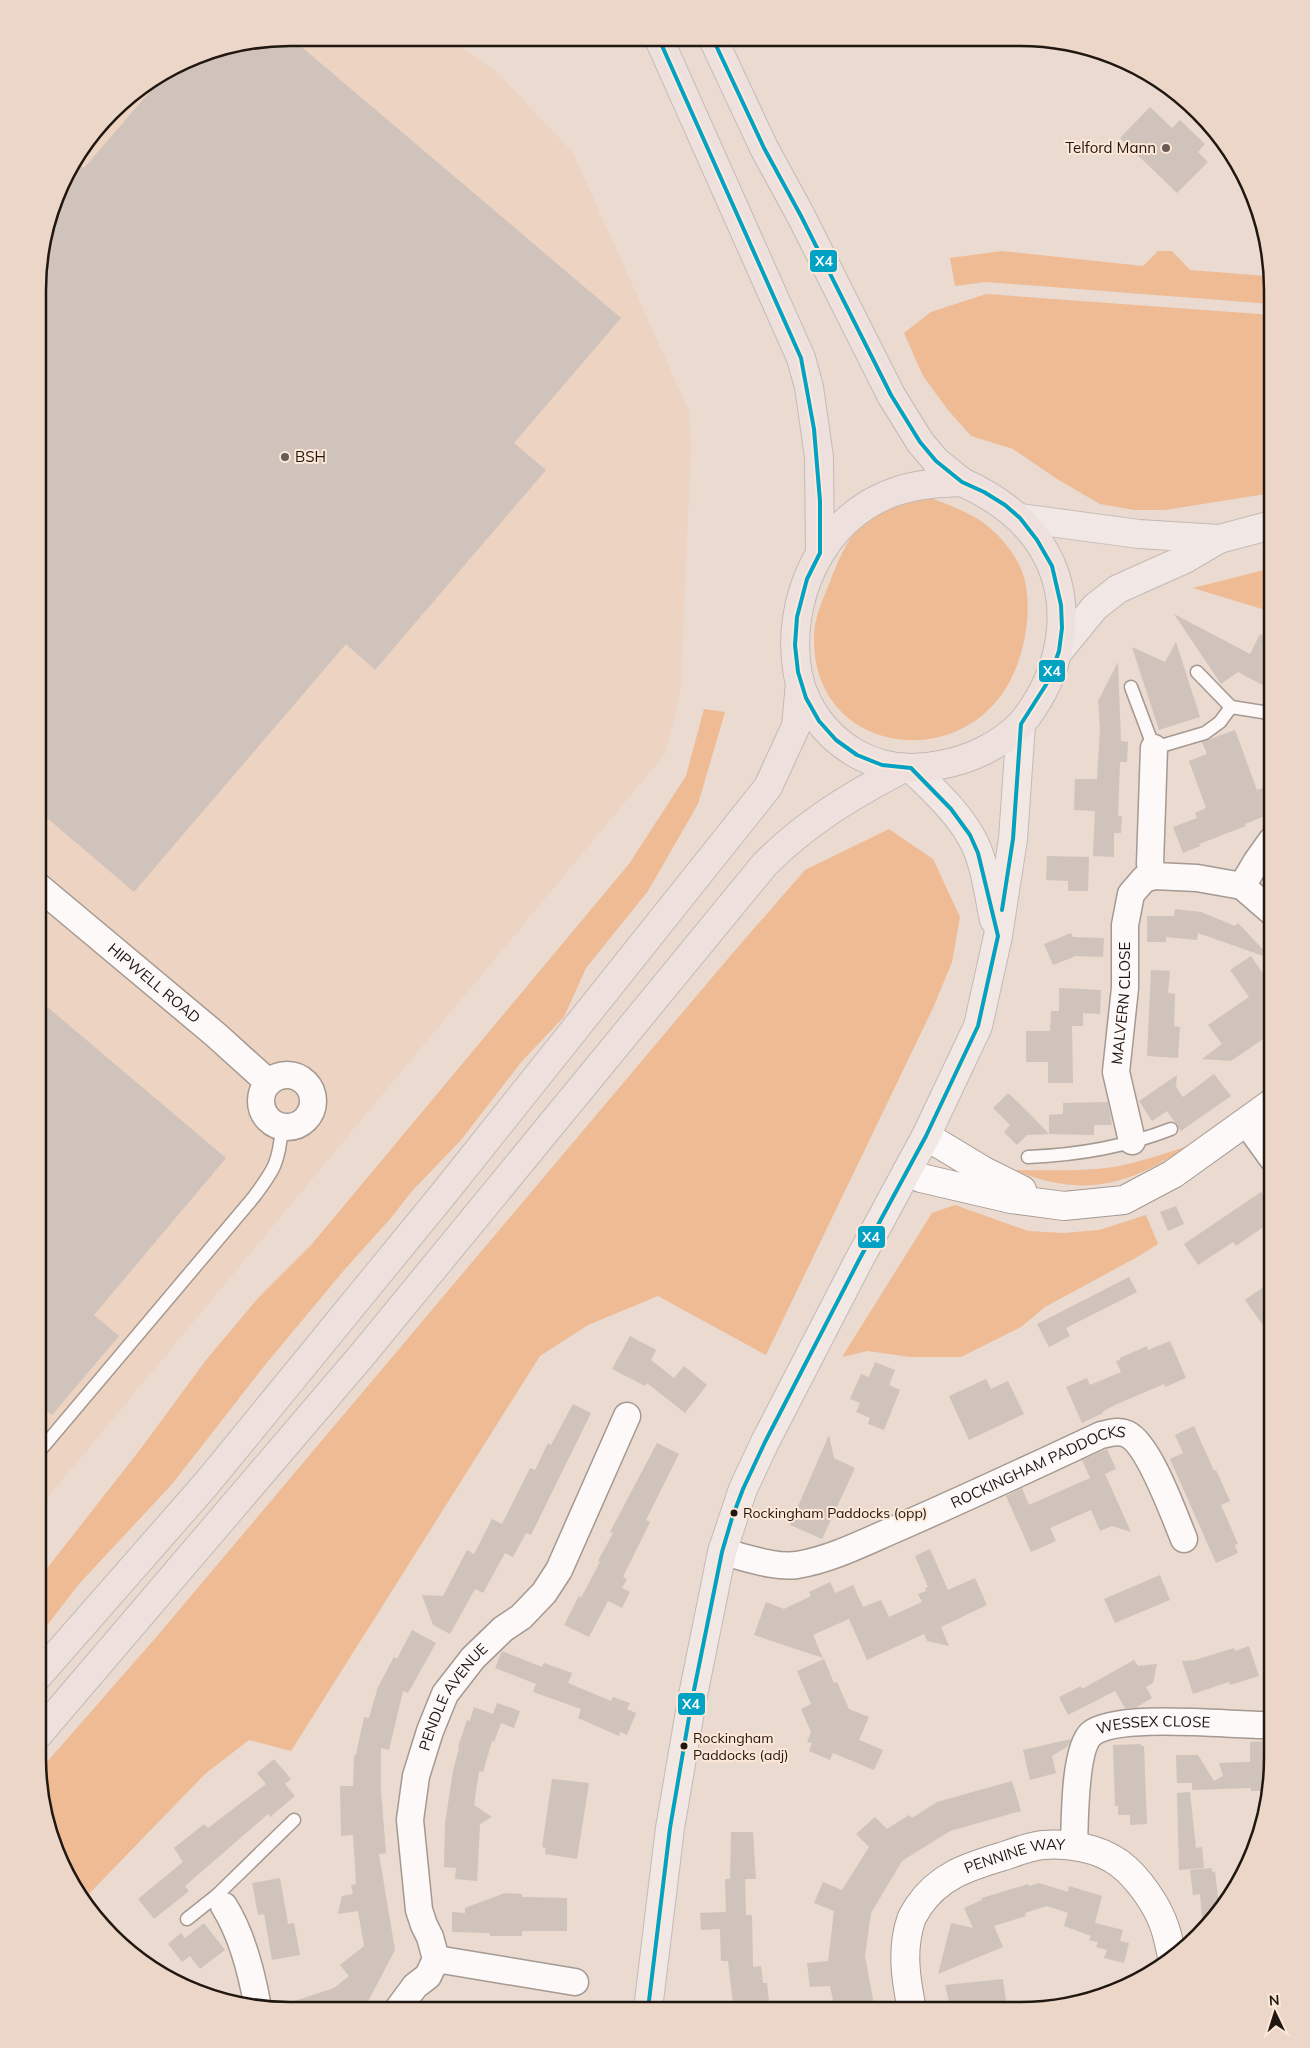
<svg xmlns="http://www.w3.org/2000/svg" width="1310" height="2048" font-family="Mulish,sans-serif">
<rect width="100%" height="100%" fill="#eadad0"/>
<polygon fill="#edd3c1" points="290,38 448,38 495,70 573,153 689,411 691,449 680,695 665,754 38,1509 40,257 64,178 123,100 193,57"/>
<g fill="#eebb94">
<path d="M1002,251L1143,266L1158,251H1172L1190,270L1267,276C1274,283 1272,295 1272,304L986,282L955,286L950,258Z"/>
<polygon points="986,294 1272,315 1272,493 1165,510 1134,510 1100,504 1057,479 1013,449 971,436 948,410 923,376 904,333 931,312"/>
<path d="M926,496C946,504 975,514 990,528C1004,540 1017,557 1023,574C1033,604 1026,649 1012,677C965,775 815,756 814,641C813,620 823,599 831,579C843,549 855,522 886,507C898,501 914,499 926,496Z"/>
<polygon points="1272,568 1272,612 1193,588"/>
<polygon points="704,709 725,712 698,804 648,891 586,968 564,1017 522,1061 461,1140 413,1190 390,1219 345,1269 265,1365 173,1483 79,1584 38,1637 38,1580 142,1447 206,1360 259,1297 312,1244 629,864 686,776"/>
<polygon points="889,829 933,859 960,917 952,962 933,1008 766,1355 658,1296 588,1325 540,1356 291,1751 249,1740 205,1774 83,1900 57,1855 40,1770 158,1635 731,955 805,870"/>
<path d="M1190,1145C1130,1185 1083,1199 1014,1170C1048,1170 1085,1172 1119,1166C1143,1161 1167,1153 1190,1145Z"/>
<polygon points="955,1205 1028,1231 1063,1233 1099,1230 1146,1215 1158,1244 1139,1256 1045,1307 1021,1327 961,1357 910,1357 868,1351 842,1357 932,1213"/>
</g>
<g fill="#cfc3bb">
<polygon points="291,38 621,318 514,443 546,470 375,670 346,644 134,892 39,811 40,257 64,178 76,162 84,168 165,74 193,57"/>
<polygon points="1150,107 1172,128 1180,120 1205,144 1198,152 1208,162 1177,193 1120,138"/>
<polygon points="1174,614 1250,654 1260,634 1272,640 1272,690 1238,672 1221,684"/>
<polygon points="1176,642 1200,717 1159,730 1132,647 1165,662"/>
<polygon points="1118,662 1121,741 1128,742 1127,762 1120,762 1118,816 1122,816 1121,833 1114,833 1114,857 1093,856 1095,811 1074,810 1075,779 1097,779 1100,729 1098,701"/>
<polygon points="1235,730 1257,790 1272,784 1272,813 1245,824 1246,826 1199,844 1200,846 1183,853 1173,827 1197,818 1195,813 1206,808 1189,761 1207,754 1202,742"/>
<polygon points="1047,856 1089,857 1088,891 1068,891 1068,881 1046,880"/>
<polygon points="1175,909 1201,912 1235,926 1238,923 1272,959 1198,933 1197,940 1166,937 1166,942 1147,942 1147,916 1174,916"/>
<polygon points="1071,933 1073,937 1104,938 1103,957 1076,956 1053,965 1044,944"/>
<polygon points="1251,956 1272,987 1272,1033 1231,1061 1202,1059 1222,1044 1208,1025 1249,997 1230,970"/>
<polygon points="1151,970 1170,971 1168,993 1175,994 1174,1026 1180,1027 1178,1058 1147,1056"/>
<polygon points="1059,988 1101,990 1100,1014 1083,1013 1083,1026 1072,1026 1073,1083 1048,1083 1048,1062 1026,1062 1026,1031 1050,1031 1051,1011 1059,1011"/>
<polygon points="39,1000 226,1158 94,1315 119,1336 52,1415 38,1403"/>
<polygon points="1214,1074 1231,1096 1181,1131 1167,1111 1152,1121 1139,1101 1177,1075 1176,1087 1183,1097"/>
<polygon points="1008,1093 1027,1111 1049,1134 1027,1135 1017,1145 1004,1132 1010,1125 993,1108"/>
<polygon points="1108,1102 1112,1125 1094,1125 1094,1135 1049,1134 1049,1115 1063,1114 1063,1103"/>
<polygon points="1261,1192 1272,1208 1272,1221 1236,1246 1233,1242 1198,1265 1184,1244"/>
<polygon points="1176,1206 1184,1224 1168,1231 1160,1212"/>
<polygon points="1129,1277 1137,1292 1066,1328 1070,1336 1049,1347 1037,1324"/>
<polygon points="1272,1281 1272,1338 1245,1300"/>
<polygon points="630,1336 656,1350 651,1360 674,1378 684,1366 707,1385 685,1413 647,1383 645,1386 612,1369"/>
<polygon points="1170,1341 1186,1378 1165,1387 1164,1384 1117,1404 1102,1412 1103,1413 1082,1423 1066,1387 1087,1378 1090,1385 1121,1372 1116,1361 1120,1360 1120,1358 1147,1346 1148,1350"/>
<polygon points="875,1362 895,1370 889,1385 900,1390 884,1430 868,1424 870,1418 856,1412 860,1403 850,1399 861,1374 869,1377"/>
<polygon points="986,1379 991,1389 1008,1381 1024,1414 969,1440 949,1396"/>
<polygon points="573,1404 591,1413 531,1535 526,1533 513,1557 505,1553 483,1593 475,1589 450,1634 433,1625 422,1595 443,1596 467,1550 474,1554 492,1519 502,1524 530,1468 535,1470 548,1443 551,1445"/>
<polygon points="1194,1426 1214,1471 1216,1470 1230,1501 1221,1505 1238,1544 1235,1545 1238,1553 1216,1563 1170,1459 1183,1453 1175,1435"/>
<polygon points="829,1435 834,1458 855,1468 822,1539 790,1525"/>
<polygon points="657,1443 679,1454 646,1520 650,1522 623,1577 627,1579 622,1588 630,1592 622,1608 608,1601 589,1637 564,1625 579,1596 581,1598 600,1562 598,1561 613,1533 610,1532"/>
<polygon points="1107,1449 1116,1469 1105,1474 1131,1532 1112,1526 1100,1531 1091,1510 1050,1528 1056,1541 1031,1552 1006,1496 1022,1488 1029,1505 1090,1478 1082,1460"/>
<polygon points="930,1549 948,1590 975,1578 987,1605 941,1627 949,1646 927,1641 924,1634 867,1660 849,1619 813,1635 823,1658 754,1635 766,1602 784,1609 811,1596 809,1592 830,1582 835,1593 853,1585 863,1607 881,1600 889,1617 922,1602 918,1594 926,1591 925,1588 928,1587 915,1556"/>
<polygon points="1160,1575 1170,1600 1115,1623 1104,1599"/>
<polygon points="412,1630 436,1643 408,1693 403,1691 389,1750 381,1748 381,1791 386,1853 379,1854 395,1950 364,2009 282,2008 282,2005 334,1988 349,1976 340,1965 364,1946 358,1911 338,1914 342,1896 353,1894 351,1885 356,1884 353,1835 341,1836 340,1786 353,1786 354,1755 356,1755 364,1717 369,1718 378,1687 394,1657 397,1659"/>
<polygon points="1249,1646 1259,1676 1230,1685 1229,1682 1193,1694 1182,1661 1195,1660 1234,1648 1235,1651"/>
<polygon points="502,1651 542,1667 544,1663 572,1673 568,1683 611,1701 613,1697 630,1703 627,1709 636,1713 627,1735 620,1732 619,1736 578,1718 581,1709 533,1692 536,1684 495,1668"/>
<polygon points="824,1659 834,1683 837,1682 849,1709 869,1717 859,1740 883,1750 874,1770 833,1753 830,1760 809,1751 812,1743 807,1742 811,1732 801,1709 811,1704 797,1671"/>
<polygon points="1134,1660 1138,1666 1157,1664 1153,1683 1146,1687 1152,1698 1135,1708 1125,1708 1115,1691 1068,1715 1059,1697 1081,1686 1082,1689"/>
<polygon points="497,1703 520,1711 514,1728 501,1723 494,1742 492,1741 483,1772 479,1771 474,1805 492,1817 480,1824 477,1881 455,1879 456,1868 444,1867 445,1823 453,1771 459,1748 458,1747 467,1720 470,1721 474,1707 493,1714"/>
<polygon points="1071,1739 1068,1746 1052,1756 1056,1773 1030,1780 1023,1750"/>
<polygon points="1265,1741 1267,1774 1272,1774 1269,1791 1251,1791 1251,1788 1192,1790 1192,1783 1177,1783 1176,1755 1198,1755 1214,1781 1223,1776 1219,1763 1250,1762 1250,1742"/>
<polygon points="1141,1744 1141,1746 1144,1746 1147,1824 1130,1825 1130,1815 1118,1815 1118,1806 1115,1806 1113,1745"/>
<polygon points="274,1759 291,1779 285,1784 295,1796 270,1817 268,1814 185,1886 189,1891 154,1919 138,1899 183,1862 174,1848 204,1824 208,1828 266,1784 257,1773"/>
<polygon points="552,1779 589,1783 577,1859 545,1854 546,1848 542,1847"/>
<polygon points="1012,1781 1021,1811 950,1831 902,1861 871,1913 865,1956 875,2010 835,2010 830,1986 810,1987 807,1963 828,1961 834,1911 814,1903 823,1882 842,1890 869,1847 856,1834 875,1817 887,1829 909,1815 912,1818 937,1802"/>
<polygon points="1190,1792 1196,1848 1202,1847 1204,1868 1179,1870 1177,1793"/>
<polygon points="731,1832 753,1832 756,1879 745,1879 746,1915 752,1915 753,1967 761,1966 763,1983 767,1983 770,2010 737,2010 737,2005 733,2005 728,1961 721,1961 720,1929 701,1930 700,1913 726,1912 725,1879 730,1879"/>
<polygon points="1212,1868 1212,1872 1215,1871 1218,1898 1231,1897 1203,1929 1200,1894 1193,1895 1190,1870"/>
<polygon points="280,1878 288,1924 294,1923 300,1955 272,1960 264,1914 258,1915 252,1883"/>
<polygon points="1039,1883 1068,1892 1069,1886 1102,1896 1095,1923 1123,1930 1120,1941 1129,1943 1124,1963 1104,1958 1107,1950 1096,1947 1098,1942 1089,1940 1091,1936 1064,1926 1068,1913 1047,1906 1025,1913 1026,1916 994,1926 1003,1947 938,1974 951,1923 973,1928 964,1908 982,1900 982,1898 1028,1884 1029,1886"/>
<polygon points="505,1893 522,1894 522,1897 567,1898 567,1931 522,1931 522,1936 490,1936 490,1933 452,1932 452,1912 465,1913 465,1908"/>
<polygon points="204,1923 225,1950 200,1969 190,1956 182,1962 168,1944 181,1933 185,1938"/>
<polygon points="1003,1979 1007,2010 951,2010 945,1985"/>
</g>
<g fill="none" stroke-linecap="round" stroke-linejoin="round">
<g stroke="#a59991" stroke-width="15">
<g id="service">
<polyline points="1131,687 1154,748 1205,733 1220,722 1231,707 1197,672"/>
<polyline points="1231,707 1269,713"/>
<path d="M1028,1157C1077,1155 1125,1147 1171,1129"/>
<path d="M38,1453L253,1198C274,1170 279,1163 282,1127"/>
<polyline points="224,1906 216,1896 294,1820"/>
<polyline points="187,1919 216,1896"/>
</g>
</g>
<g stroke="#a59991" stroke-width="29">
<g id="minor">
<polyline points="1154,876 1150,864 1154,748"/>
<polyline points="1242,886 1272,912"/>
<path id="s1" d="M39,887L216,1035L268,1082"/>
<circle cx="287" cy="1101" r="26"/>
<polyline points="1246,1122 1272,1158"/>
<path id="s2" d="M1132,1141L1116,1072L1125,988V925L1131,894L1144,879L1154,876L1197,878L1242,886L1257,861L1272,840"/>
<path id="s3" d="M722,1552C746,1557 773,1568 797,1565C833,1559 867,1541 900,1527C968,1497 1035,1466 1101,1435C1111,1433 1118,1430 1127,1434C1149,1444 1174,1515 1184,1539"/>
<path id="s4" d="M1074,1846C1075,1822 1074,1750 1091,1734C1117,1712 1235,1726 1272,1725"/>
<path d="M224,1906C243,1936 252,1974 258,2008"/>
<polyline points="436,1959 575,1982"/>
<path id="s5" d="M398,2009L415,1986L428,1976L436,1959L430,1937L424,1925L419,1910L410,1820L416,1776L430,1731L445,1694L473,1658L503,1629L521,1617L544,1593L559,1570L627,1416"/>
</g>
</g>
<g stroke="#a59991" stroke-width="30">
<g id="tertiary">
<polyline points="926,1136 984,1171 1022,1190"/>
<polyline points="907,1171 921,1178 1011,1199 1064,1206 1124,1200 1173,1174 1272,1103"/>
<path id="s6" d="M912,2010C906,1980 901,1950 911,1920C912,1916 916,1911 918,1907C940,1874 971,1866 1007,1855C1018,1851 1031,1846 1043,1845C1069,1843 1098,1848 1119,1863C1138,1877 1158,1906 1165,1928C1168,1937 1170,1947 1172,1957"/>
</g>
</g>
<g stroke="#c3bab6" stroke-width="30">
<g id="primary">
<polyline points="1020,518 1139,534 1219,539"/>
<polyline points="1059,651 1095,607 1118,589 1185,559 1219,539 1272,525"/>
<path d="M911,768C932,789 955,809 970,835C985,859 988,892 994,920"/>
<polyline points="648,2009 670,1828 692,1700 722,1552 743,1489 765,1442 859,1260 926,1136 978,1026 998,936 1013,839 1021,724"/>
</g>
</g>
<g stroke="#c3bab6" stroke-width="30">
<g id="trunk">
<polyline points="659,39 801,358 809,387 819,457 820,552"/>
<polyline points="713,39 764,148 801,216 891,395 920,442 936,461 962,482"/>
<path d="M962,482C997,498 1027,519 1046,554C1071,600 1064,656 1038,700C1033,708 1027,718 1020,725C999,746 969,760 940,765C911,771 881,768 855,753C826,736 805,708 798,675C784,601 822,515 897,491C918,484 940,483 962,482Z"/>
<polyline points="38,1676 207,1483 445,1192 768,787 796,726 800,683"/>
<path d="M38,1735L363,1354L765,864C807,822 852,795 904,768"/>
</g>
</g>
<use href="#service" stroke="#fcf9f8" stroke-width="12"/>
<use href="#minor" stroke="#fcf9f8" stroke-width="26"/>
<use href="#tertiary" stroke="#fcf9f8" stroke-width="28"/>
<use href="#primary" stroke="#f1e7e4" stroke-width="28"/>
<use href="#trunk" stroke="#eee1dd" stroke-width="28"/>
<g stroke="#fde7d7" stroke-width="8">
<g id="bus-1">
<polyline points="713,39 764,148 801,216 891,395 920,442 936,461 962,482 984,492 1005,505 1020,518 1037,540 1052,566 1061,605 1062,628 1059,651 1049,680 1021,724 1013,839 1002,910"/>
<polyline points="648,2009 670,1828 692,1700 722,1552 732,1518 743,1489 765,1442 859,1260 926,1136 978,1026 998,936 978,853 970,835 951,809 911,768 882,765 857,755 836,740 819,721 806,698 798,672 795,645 797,617 807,579 820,553 820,501 814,429 801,358 659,39"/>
</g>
</g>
<use href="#bus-1" stroke="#02a2c4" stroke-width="4"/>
</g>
<g fill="#675b53" stroke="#fde7d7" stroke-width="2">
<circle cx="1166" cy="148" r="5"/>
<circle cx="285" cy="457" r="5"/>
</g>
<g fill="#201710" stroke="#fde7d7" stroke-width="2">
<circle cx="734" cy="1513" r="4.5"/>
<circle cx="684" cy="1746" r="4.5"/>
</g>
<g text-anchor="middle" stroke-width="4" stroke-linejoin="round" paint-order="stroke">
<g font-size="14" fill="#201710" stroke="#fde7d7" text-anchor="start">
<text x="743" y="1518">Rockingham Paddocks (opp)</text>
<text x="693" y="1743">Rockingham<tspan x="693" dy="17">Paddocks (adj)</tspan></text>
</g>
<g font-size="15" fill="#201710" stroke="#fde7d7" text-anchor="end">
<text x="1156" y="153">Telford Mann</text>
<text x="295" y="462" text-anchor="start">BSH</text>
</g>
<g font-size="15" fill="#201710" stroke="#fde7d7">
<text dy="5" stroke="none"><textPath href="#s1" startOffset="150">HIPWELL ROAD</textPath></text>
<text dy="5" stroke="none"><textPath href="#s2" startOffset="140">MALVERN CLOSE</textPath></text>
<text dy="5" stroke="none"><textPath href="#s3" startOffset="338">ROCKINGHAM PADDOCKS</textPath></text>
<text dy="5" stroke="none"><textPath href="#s5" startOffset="339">PENDLE AVENUE</textPath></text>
<text dy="5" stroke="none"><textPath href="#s4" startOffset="179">WESSEX CLOSE</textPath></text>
<text dy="5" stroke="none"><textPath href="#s6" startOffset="219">PENNINE WAY</textPath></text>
</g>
</g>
<path d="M0 0H1310V2048H0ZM290 46H1020A244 244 0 0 1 1264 290V1758A244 244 0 0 1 1020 2002H290A244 244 0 0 1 46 1758V290A244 244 0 0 1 290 46Z" fill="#ebd6c7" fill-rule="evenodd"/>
<path fill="none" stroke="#201710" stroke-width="2.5" d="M290 46H1020A244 244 0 0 1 1264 290V1758A244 244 0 0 1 1020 2002H290A244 244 0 0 1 46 1758V290A244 244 0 0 1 290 46Z"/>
<g stroke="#fde7d7" stroke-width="2">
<rect x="809" y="249" width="29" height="24" rx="5" fill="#02a2c4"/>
<rect x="1038" y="659" width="28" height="24" rx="5" fill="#02a2c4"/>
<rect x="857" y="1225" width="29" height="24" rx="5" fill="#02a2c4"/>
<rect x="677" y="1692" width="29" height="24" rx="5" fill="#02a2c4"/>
</g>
<g font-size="14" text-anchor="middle" font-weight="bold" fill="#fff">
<text x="824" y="266">X4</text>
<text x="1052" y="676">X4</text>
<text x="871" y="1242">X4</text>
<text x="691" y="1709">X4</text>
</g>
<g transform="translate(1275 2013) rotate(356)" stroke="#fde7d7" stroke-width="4" paint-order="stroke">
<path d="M0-4L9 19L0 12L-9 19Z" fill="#201710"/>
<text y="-8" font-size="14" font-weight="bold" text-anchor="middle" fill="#201710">N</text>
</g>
</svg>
